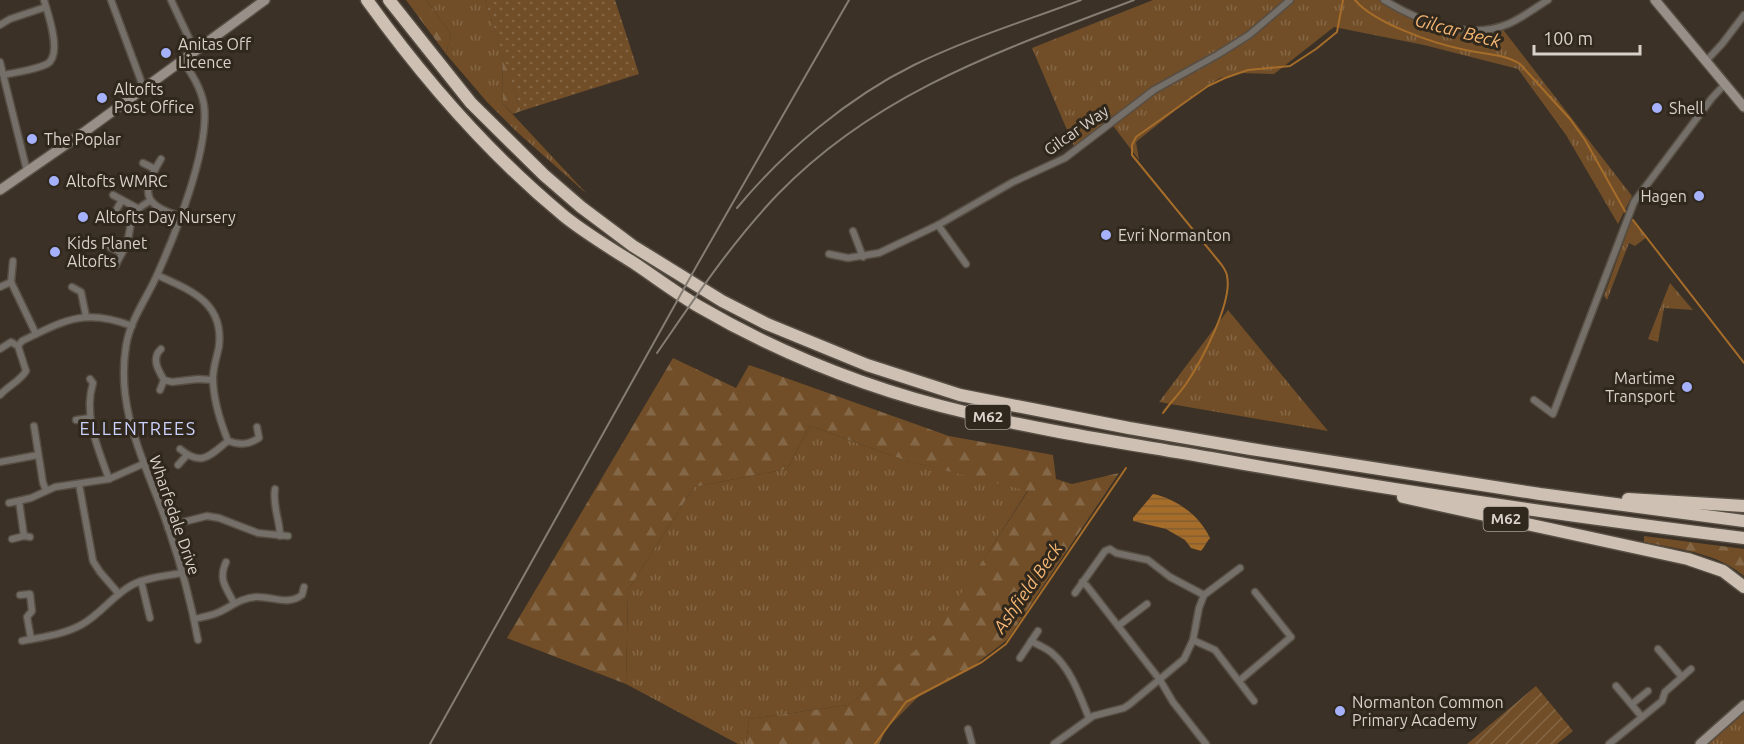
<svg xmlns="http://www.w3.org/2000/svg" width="1744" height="744" font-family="Ubuntu,sans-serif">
<defs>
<pattern id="grass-tufts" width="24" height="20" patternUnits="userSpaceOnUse" patternTransform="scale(1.5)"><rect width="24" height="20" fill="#714e28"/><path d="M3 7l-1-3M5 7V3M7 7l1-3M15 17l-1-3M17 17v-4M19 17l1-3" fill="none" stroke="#846746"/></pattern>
<pattern id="forest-firs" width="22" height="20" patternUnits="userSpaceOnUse" patternTransform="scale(1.5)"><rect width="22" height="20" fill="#714e28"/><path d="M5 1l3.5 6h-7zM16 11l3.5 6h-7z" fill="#846746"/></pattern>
<pattern id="park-dots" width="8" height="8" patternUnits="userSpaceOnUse" patternTransform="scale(1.5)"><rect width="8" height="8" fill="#714e28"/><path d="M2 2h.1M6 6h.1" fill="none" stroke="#846746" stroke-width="1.8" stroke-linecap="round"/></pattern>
<pattern id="garden-furrows" width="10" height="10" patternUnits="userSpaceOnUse" patternTransform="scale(1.5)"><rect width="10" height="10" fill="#714e28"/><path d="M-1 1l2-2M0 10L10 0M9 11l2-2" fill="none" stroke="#846746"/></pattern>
<pattern id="water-rules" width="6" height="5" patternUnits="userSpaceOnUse" patternTransform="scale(1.5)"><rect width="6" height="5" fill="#a66d2a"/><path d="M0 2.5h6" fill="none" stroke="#835d31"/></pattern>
</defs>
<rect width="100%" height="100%" fill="#3b3126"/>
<g fill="url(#grass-tufts)">
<polygon points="426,0 485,0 502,51 503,104 587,194 517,132 487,102 446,54 451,34"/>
<polygon points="1153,0 1384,0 1420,20 1460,29 1501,27 1632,196 1618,224 1566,135 1518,69 1424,45 1334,27 1274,74 1241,73 1220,78 1203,88 1136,142 1139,160 1111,123 1076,151 1032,48"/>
<polygon points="1632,219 1647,237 1635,246 1629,243 1607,300 1604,296"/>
<polygon points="1670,283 1693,310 1664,308 1658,342 1648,339"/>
<polygon points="1228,310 1328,431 1159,402"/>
<polygon points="810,426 907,461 1028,490 935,635 848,705 749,719 746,744 738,744 626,684 628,590 694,487 787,469"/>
<polygon points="1744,713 1744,744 1708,744"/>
</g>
<g fill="url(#forest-firs)">
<polygon points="406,0 426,0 451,34 446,54"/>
<polygon points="502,51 521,111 513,114 503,104"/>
<polygon points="673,358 736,388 749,365 949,436 1053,455 1056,479 1072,484 1119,473 1007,640 968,670 921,694 887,728 879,744 746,744 749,719 848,705 934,635 1028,491 907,461 810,426 787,469 694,487 628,590 626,684 507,638"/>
<path d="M1644,536L1744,549V576C1718,553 1678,549 1644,542Z"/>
</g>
<polygon fill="url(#park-dots)" points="485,0 615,0 639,74 521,111"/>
<polygon fill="url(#garden-furrows)" points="1536,686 1573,731 1557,744 1467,744"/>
<path fill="url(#water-rules)" d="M1153,494C1177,499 1200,516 1210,538C1206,542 1205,547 1201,551L1191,548L1185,540L1166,529L1133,521V518Z"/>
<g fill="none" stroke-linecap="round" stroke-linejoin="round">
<g stroke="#a66d2a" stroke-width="2">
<path d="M1355,0C1374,23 1433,43 1461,49C1481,54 1502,53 1520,64L1570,119L1585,140L1626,213"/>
<polyline points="1633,220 1744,363"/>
<path d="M1163,413C1170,403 1179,394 1186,384C1201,362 1233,302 1227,276C1227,272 1223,267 1221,264L1132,155V145L1136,137L1208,86L1225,78L1248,70L1290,66L1316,49L1337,32L1343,0"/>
<polyline points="875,744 906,702 982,662 1006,644 1126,468"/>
</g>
<g stroke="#574e44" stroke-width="9">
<g id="street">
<polyline points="111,0 144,89"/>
<polyline points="171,0 195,51"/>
<path d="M1384,0C1418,21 1468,41 1508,24C1522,18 1535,8 1548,0"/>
<polyline points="0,25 10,19 46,7"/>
<path d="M182,60C192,74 201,88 204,105C210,148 175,235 157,275C147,298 130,320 126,346C115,414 148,467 169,530C181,565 191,602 198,640"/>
<polyline points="1706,61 1722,44 1744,15"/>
<polyline points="0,62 27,171"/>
<path d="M4,75C17,72 35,70 47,64C63,55 48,14 44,0"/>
<path d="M161,159C141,192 142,205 180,216"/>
<polyline points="143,163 155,169"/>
<polyline points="113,195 137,208"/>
<polyline points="115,212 122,200"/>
<polyline points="938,225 966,264"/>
<polyline points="853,231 863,257"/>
<polyline points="110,247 120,252"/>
<polyline points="829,254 848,258 879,253 938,225 1013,182 1065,158 1154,90 1217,55 1249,35 1290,0"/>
<path d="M116,265C119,257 125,250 127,242C134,220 125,215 150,201"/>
<path d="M157,275C190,290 224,302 219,346C217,357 213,367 213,378C213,400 220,421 228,441"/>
<polyline points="11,282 13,261"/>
<polyline points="0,287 11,282 36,334"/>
<polyline points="72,287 81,292 86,316"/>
<polyline points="0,349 11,342 18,346"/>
<path d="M161,349C151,358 158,370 164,380L172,382L198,379L213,380"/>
<path d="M90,379L93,383C83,415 98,449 109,479"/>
<polyline points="160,390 164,380"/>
<path d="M0,395C8,386 20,381 26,371L18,346L22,341C65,320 84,308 132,326"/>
<polyline points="1534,400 1553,414 1634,202 1712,98 1725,84"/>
<polyline points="76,420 90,418"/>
<polyline points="34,426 43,483 46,490"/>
<path d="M228,441C240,445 248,445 259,438L257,427"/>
<path d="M180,449C202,467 209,456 228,441"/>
<polyline points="0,462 38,455"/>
<polyline points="178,465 187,455"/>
<polyline points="79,484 93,561 100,572 119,594"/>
<path d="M275,489C272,505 280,520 280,536"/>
<polyline points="19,501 24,536 30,537"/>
<polyline points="9,503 31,498 55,487 109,479 143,464"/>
<polyline points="168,528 183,522 207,516 219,518 258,533 288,536"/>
<polyline points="12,539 24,536"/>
<path d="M226,562C218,580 226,587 234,603"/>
<polyline points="141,581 150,618"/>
<polyline points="1082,582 1087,586 1160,680 1173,702 1206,744"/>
<polyline points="1075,593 1105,551 1110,549 1116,553 1148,560 1170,577 1204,595"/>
<polyline points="20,595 30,594 32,611 27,617 31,639"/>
<path d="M194,619C202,617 210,616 217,613C231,607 240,598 256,597C272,596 288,606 302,595L304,587"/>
<polyline points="1118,626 1147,604"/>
<polyline points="1193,640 1215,650 1254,701"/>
<path d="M22,641C42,637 62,635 81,625C100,615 113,595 132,585C147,577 166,576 182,573"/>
<path d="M1031,641C1038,645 1046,648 1052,653C1071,669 1080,696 1089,718"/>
<polyline points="1658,649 1682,677"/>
<polyline points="1020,658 1038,631"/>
<polyline points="1239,681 1291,637 1255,592"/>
<polyline points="1616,686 1642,717"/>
<polyline points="1632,704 1648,691"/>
<polyline points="968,729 972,744"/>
<polyline points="1054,744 1093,716 1124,708 1130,704 1184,659 1193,640 1199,608 1204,595 1240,568"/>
<polyline points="1609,744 1662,701 1665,692 1691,669"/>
</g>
</g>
<g stroke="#574e44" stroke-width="12">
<g id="secondary">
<polyline points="1655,0 1744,107"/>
<polyline points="0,190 87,130 265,0"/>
<polyline points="1700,744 1744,705"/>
</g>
</g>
<g stroke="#574e44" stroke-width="15">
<g id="highway">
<path d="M367,0C423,78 489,154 564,216C585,233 610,248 634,263C655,277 676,293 698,306C782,355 874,391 969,413C1048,432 1131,444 1211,458C1388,490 1566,516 1744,538"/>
<polyline points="389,0 471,103 544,175 581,207 633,246 722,301 767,324 867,365 960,395 1129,428 1251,449 1540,494 1744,521"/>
<polyline points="1403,497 1688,559 1723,571 1744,587"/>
<polyline points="1628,499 1744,506"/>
</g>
</g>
<use href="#street" stroke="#746f69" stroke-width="6"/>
<use href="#secondary" stroke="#989088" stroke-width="9"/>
<use href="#highway" stroke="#cec1b4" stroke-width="12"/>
<g stroke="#857d74" stroke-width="2">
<path d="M737,208C783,152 849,97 914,65C967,39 1025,21 1081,0"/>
<path d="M657,353C695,298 731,243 778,194C878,91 1003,50 1134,0"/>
<polyline points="430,744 696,267 849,0"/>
</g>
</g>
<g fill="#a6b1fc" stroke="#30271d" stroke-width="2">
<circle cx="166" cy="53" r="6"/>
<circle cx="102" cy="98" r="6"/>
<circle cx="1657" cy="108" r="6"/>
<circle cx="32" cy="139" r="6"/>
<circle cx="54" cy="181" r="6"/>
<circle cx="1699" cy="196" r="6"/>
<circle cx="83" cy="217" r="6"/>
<circle cx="1106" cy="235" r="6"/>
<circle cx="55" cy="252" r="6"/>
<circle cx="1687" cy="387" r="6"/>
<circle cx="1340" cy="711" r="6"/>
</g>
<g text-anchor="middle" stroke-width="6" stroke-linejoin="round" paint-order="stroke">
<g fill="#30271d" stroke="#a69f97" stroke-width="1.5">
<rect x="965.5" y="405" width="45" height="24" rx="4.5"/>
<rect x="1483.5" y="507" width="45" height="24" rx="4.5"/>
</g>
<g font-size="15" font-weight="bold" fill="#d8d2cb">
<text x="988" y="422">M62</text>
<text x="1506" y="524">M62</text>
</g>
<g font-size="16" fill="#d8d2cb" stroke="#30271d" text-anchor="start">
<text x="178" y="50">Anitas Off<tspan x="178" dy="18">Licence</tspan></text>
<text x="114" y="95">Altofts<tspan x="114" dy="18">Post Office</tspan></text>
<text x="1669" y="114">Shell</text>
<text x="44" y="145">The Poplar</text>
<text x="66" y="187">Altofts WMRC</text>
<text x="1687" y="202" text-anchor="end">Hagen</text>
<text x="95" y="223">Altofts Day Nursery</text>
<text x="1118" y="241">Evri Normanton</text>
<text x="67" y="249">Kids Planet<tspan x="67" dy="18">Altofts</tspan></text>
<text x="1675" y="384" text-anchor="end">Martime<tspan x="1675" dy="18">Transport</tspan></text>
<text x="1352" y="708">Normanton Common<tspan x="1352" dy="18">Primary Academy</tspan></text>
</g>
<g font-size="16" fill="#d8d2cb" stroke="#30271d">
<text transform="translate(1076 130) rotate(-35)" y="6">Gilcar Way</text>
<text transform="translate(175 515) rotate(71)" y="6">Wharfedale Drive</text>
</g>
<g font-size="18" font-style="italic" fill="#f5b774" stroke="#30271d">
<text transform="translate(1458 31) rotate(15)" y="6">Gilcar Beck</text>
<text transform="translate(1028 588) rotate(-55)" y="6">Ashfield Beck</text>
</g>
<g font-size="18" letter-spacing="1.5" fill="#cad2fd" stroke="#30271d">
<text x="138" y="435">ELLENTREES</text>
</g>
</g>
<path d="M1534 45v9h106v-9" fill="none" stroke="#d8d2cb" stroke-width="3"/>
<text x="1543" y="45" font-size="18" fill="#d8d2cb" stroke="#30271d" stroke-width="4.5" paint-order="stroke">100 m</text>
</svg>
